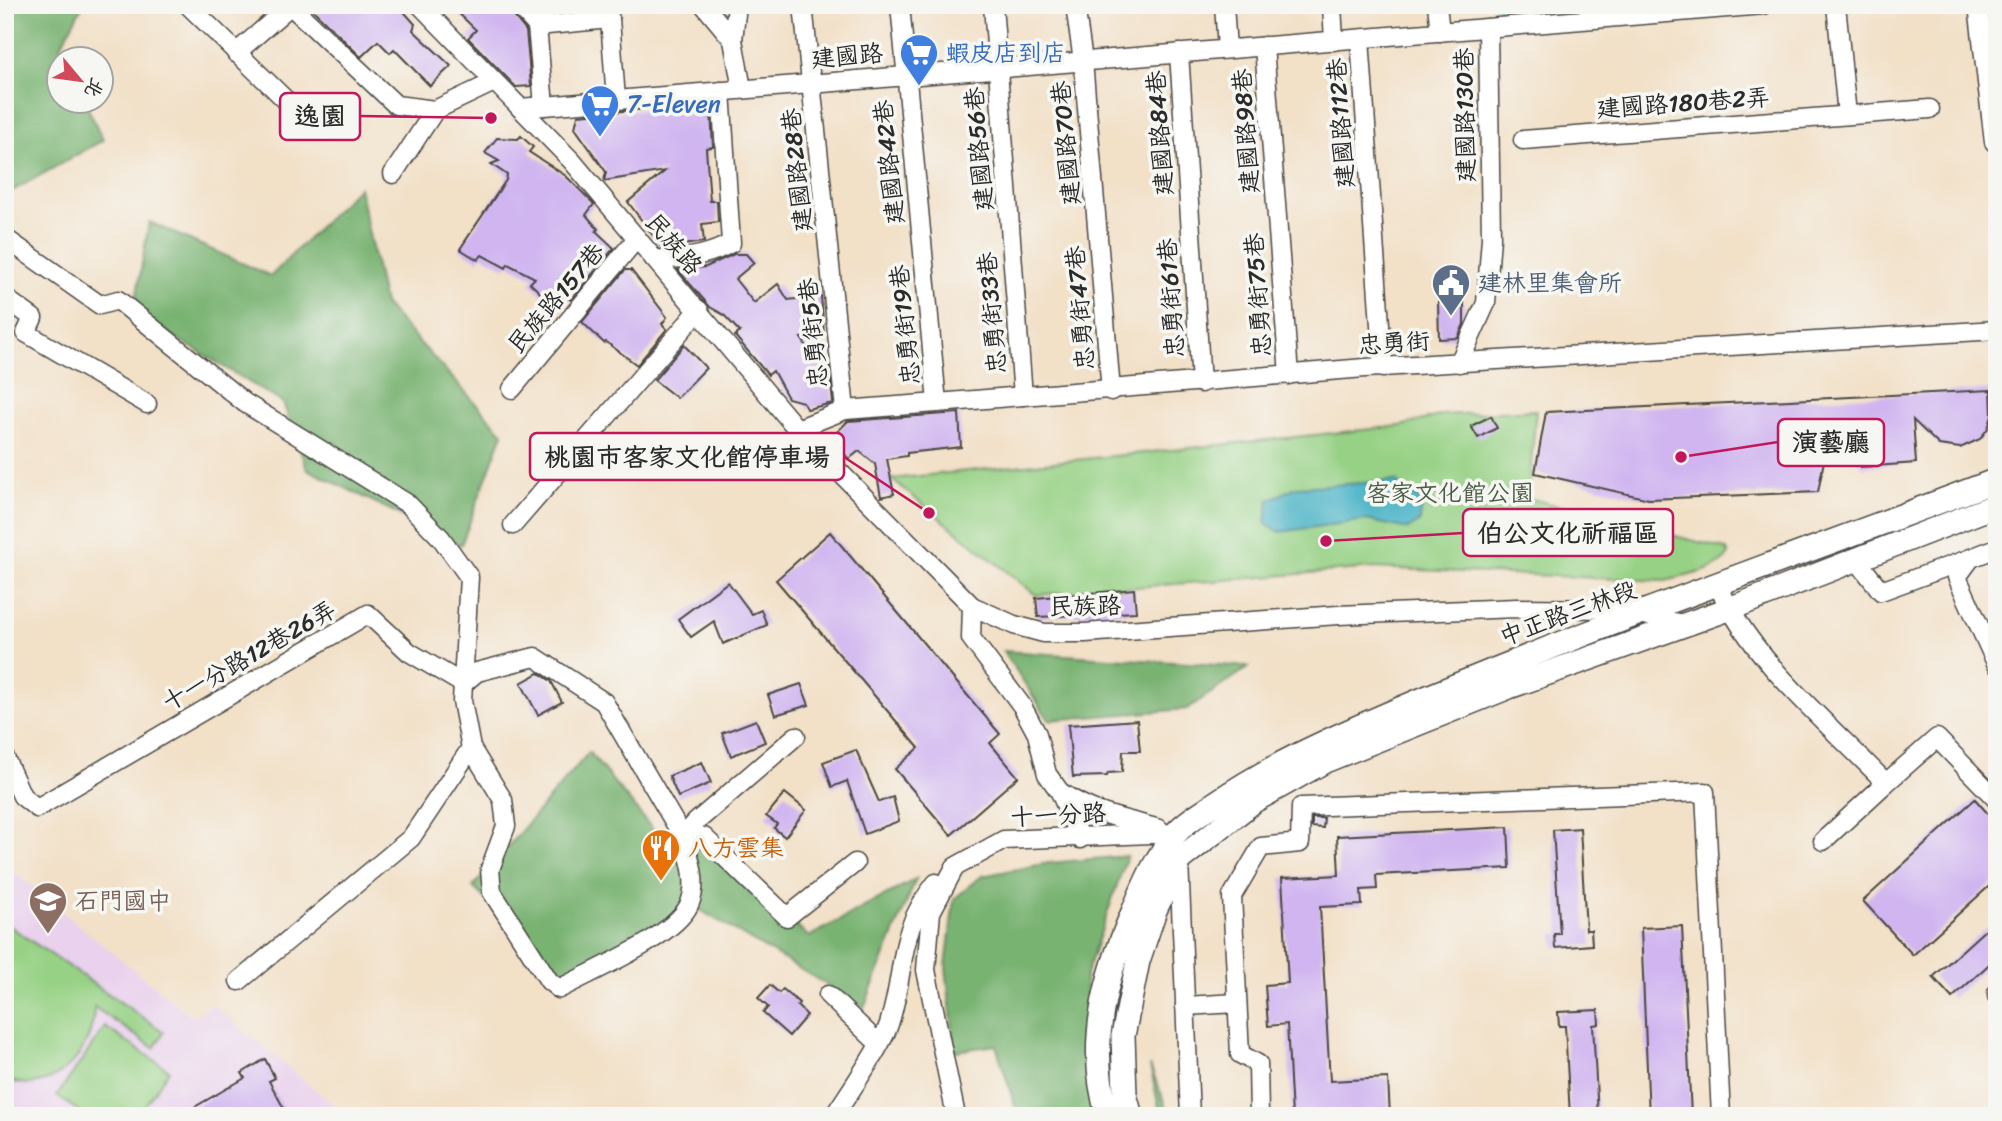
<svg xmlns="http://www.w3.org/2000/svg" width="2002" height="1121" font-family="Sriracha,'LXGW WenKai TC',sans-serif">
<rect width="100%" height="100%" fill="#f6f6f2"/>
<filter id="ink" filterUnits="userSpaceOnUse"><feTurbulence type="fractalNoise" baseFrequency=".0143" numOctaves="2"/><feDisplacementMap in="SourceGraphic" scale="14" xChannelSelector="R" yChannelSelector="G"/><feConvolveMatrix kernelMatrix="1 2 1 2 8 2 1 2 1" color-interpolation-filters="sRGB"/></filter>
<filter id="wash" filterUnits="userSpaceOnUse"><feTurbulence type="fractalNoise" baseFrequency=".00686" numOctaves="4" result="noise"/><feDisplacementMap in="SourceGraphic" scale="28" xChannelSelector="R" yChannelSelector="G"/><feGaussianBlur stdDeviation="1.57" result="paint"/><feColorMatrix in="noise" values="0 0 0 0 0 0 0 0 0 0 0 0 0 0 0 0 0 1.4 0 .05"/><feComposite in="paint" operator="in"/></filter>
<g filter="url(#wash)">
<rect width="100%" height="100%" fill="#f2e0c7"/>
<polygon fill="#ead1ed" points="5,865 192,1017 213,1005 347,1116 5,1116"/>
<g fill="#97d185" stroke="#617e58" stroke-width="2">
<path d="M1536,410L1528,498L1726,549L1729,554C1718,572 1684,576 1665,581L1374,568L1036,595L891,479L1401,426L1443,415Z"/>
<path d="M5,923L164,1032L154,1048L94,1007C94,1052 54,1099 5,1079Z"/>
<polygon points="105,1027 169,1070 138,1116 86,1116 57,1096"/>
</g>
<g fill="#79b372" stroke="#526f4e" stroke-width="2">
<polygon points="5,5 83,5 60,47 66,59 60,60 60,102 85,102 103,140 5,195"/>
<polygon points="359,187 384,304 503,433 461,545 307,469 283,403 134,312 149,222 271,276"/>
<polygon points="1003,651 1249,667 1187,709 1049,720"/>
<polygon points="589,752 658,836 709,847 809,937 916,879 864,1007 690,904 666,935 562,975 473,887"/>
<polygon points="1127,856 1085,978 1094,1116 1018,1116 996,1045 955,1051 946,967 954,899 982,876 1049,863"/>
<polygon points="1150,1066 1170,1116 1161,1116"/>
</g>
<polygon fill="#49b3c7" stroke="#3a6f79" stroke-width="2" points="1396,481 1422,501 1420,521 1408,529 1366,520 1280,532 1266,523 1269,500 1296,487"/>
<g fill="none" stroke-linecap="round" stroke-linejoin="round">
<polyline stroke="#49b3c7" stroke-width="5" points="1499,5 1499,10"/>
</g>
<g id="blocks">
<g fill="#d0b5f0">
<polygon points="308,5 398,5 415,24 413,30 451,66 430,86 394,49 390,53 378,41 361,57"/>
<polygon points="450,5 505,5 526,31 531,86 516,87 468,38 476,30"/>
<polygon points="681,106 682,114 711,111 713,147 706,148 710,201 717,201 718,222 702,224 704,242 662,248 628,202 665,171 604,181 606,172 575,128 578,115"/>
<polygon points="521,136 533,147 529,152 566,176 594,204 586,215 598,229 596,231 614,248 571,300 562,293 559,296 556,293 549,301 530,283 535,278 508,264 506,268 482,255 478,260 460,249 506,180 507,175 491,164 499,161 485,153 497,138 518,139"/>
<polygon points="734,254 746,254 754,263 735,279 754,303 778,284 788,300 821,296 824,335 801,338 819,364 829,364 833,403 807,409 803,402 788,398 773,371 768,375 735,336 740,332 724,315 710,307 678,270 706,267"/>
<polygon points="625,270 631,270 667,317 662,324 667,329 637,365 606,342 604,343 582,322"/>
<polygon points="1438,302 1464,302 1464,324 1458,338 1439,339"/>
<polygon points="684,345 706,368 677,398 654,380"/>
<polygon points="1991,390 1992,416 1988,428 1980,439 1960,448 1939,445 1913,420 1916,463 1861,467 1855,426 1830,429 1818,492 1649,499 1535,473 1546,412"/>
<polygon points="959,413 961,447 907,453 907,456 887,459 894,494 881,497 875,464 859,451 849,459 830,439 848,421"/>
<polygon points="1491,416 1497,428 1478,438 1471,426"/>
<polygon points="830,532 1000,734 990,743 1018,777 951,835 895,769 919,748 776,580"/>
<polygon points="728,582 752,614 761,610 767,625 723,644 714,621 691,637 678,619"/>
<polygon points="1134,589 1136,612 1038,617 1036,598"/>
<polygon points="539,673 551,681 562,702 538,715 521,683"/>
<polygon points="801,684 809,705 775,715 768,695"/>
<polygon points="756,720 765,742 731,756 722,733"/>
<polygon points="1137,720 1140,751 1123,751 1122,772 1108,773 1107,776 1073,777 1068,725"/>
<polygon points="856,750 879,802 893,797 899,821 865,834 847,781 832,787 823,762"/>
<polygon points="702,762 711,783 678,797 669,776"/>
<polygon points="785,793 806,810 785,837 774,828 777,824 766,816"/>
<polygon points="1975,799 1997,824 1997,879 1913,955 1863,901"/>
<polygon points="1312,818 1324,818 1323,828 1312,827"/>
<polygon points="1508,827 1510,868 1376,875 1377,889 1361,890 1362,905 1320,907 1330,1081 1388,1078 1390,1116 1348,1116 1348,1111 1292,1115 1287,1024 1268,1026 1265,985 1288,983 1282,878 1339,875 1337,836"/>
<polygon points="1580,828 1586,930 1591,930 1592,945 1555,948 1554,934 1560,934 1553,830"/>
<polygon points="1997,919 1997,957 1952,998 1933,977"/>
<polygon points="1682,926 1691,1116 1649,1116 1641,928"/>
<polygon points="770,985 779,993 783,989 799,1003 797,1006 807,1015 789,1036 763,1013 768,1007 758,998"/>
<polygon points="1598,1010 1599,1024 1593,1025 1598,1116 1570,1116 1565,1026 1559,1026 1558,1012"/>
<polygon points="265,1059 275,1078 269,1081 288,1116 179,1116 245,1078 242,1073"/>
</g>
</g>
</g>
<g filter="url(#ink)">
<use href="#blocks" fill-opacity="0" stroke="#494642" stroke-width="2"/>
<g fill="none" stroke-linecap="round" stroke-linejoin="round">
<g stroke="#494642" stroke-width="21">
<g id="minor">
<polyline points="188,5 294,108"/>
<polyline points="420,5 572,161 797,429 972,606 1014,625 1044,633 1085,633 1338,615 1517,608 1619,609 1682,624"/>
<polyline points="518,5 537,26 610,19"/>
<polyline points="599,5 610,19 616,100"/>
<polyline points="704,5 733,40"/>
<polyline points="737,5 733,40 742,89"/>
<polyline points="803,5 845,410"/>
<polyline points="900,5 937,403"/>
<polyline points="993,5 1023,396"/>
<polyline points="1075,5 1083,61 1111,391"/>
<polyline points="1224,5 1227,49"/>
<polyline points="1332,5 1334,41"/>
<polyline points="1437,5 1440,32"/>
<polyline points="1836,5 1847,115"/>
<polyline points="1978,5 1994,142"/>
<polyline points="291,6 396,105 435,110"/>
<polyline points="537,26 544,106"/>
<polyline points="1360,39 1383,368"/>
<polyline points="1264,46 1289,375"/>
<polyline points="236,53 291,5"/>
<polyline points="1179,53 1201,383"/>
<polyline points="520,108 1764,5"/>
<polyline points="1523,140 1930,109"/>
<polyline points="393,174 435,110 494,82"/>
<path d="M5,238L100,305L118,300L245,403L408,504L441,538L469,577L462,701L471,748L503,800L506,826L490,869L492,892L549,981L559,989C592,971 674,937 689,905C699,884 690,858 683,837L696,822L796,736"/>
<path d="M654,259C681,260 707,257 731,243L721,91"/>
<polyline points="5,298 33,318 26,333 147,404"/>
<polyline points="1459,363 1486,303 1491,238 1488,28"/>
<polyline points="512,389 637,238"/>
<polyline points="797,429 845,410 937,403 1365,368 1997,330"/>
<polyline points="513,525 699,310"/>
<polyline points="1997,548 1971,558 1957,577 1997,665"/>
<polyline points="1856,559 1881,591 1971,558"/>
<path d="M1718,585C1751,660 1829,724 1886,783L1937,738L1997,800"/>
<polyline points="972,606 971,638 1022,706 1037,734 1047,774 1060,792 1080,839"/>
<polyline points="5,758 22,796 37,808 368,614 409,652 463,684 477,672 535,657 604,702 683,837 704,837 787,917 855,863"/>
<path d="M1060,792C1098,816 1118,817 1159,829"/>
<polyline points="1823,841 1886,783"/>
<polyline points="1179,861 1190,1116"/>
<polyline points="239,981 411,838 471,748"/>
<polyline points="1997,993 1997,996"/>
<polyline points="828,995 878,1043"/>
<polyline points="1185,1006 1237,1003"/>
<path d="M834,1116C848,1094 882,1046 889,1024C907,969 895,934 936,883"/>
<polyline points="956,1116 926,970 931,912 955,867 1004,840 1176,833"/>
<polyline points="1259,1116 1258,1064 1240,1054 1232,896 1261,847 1300,843 1301,807 1705,792 1721,1116"/>
</g>
</g>
<g stroke="#494642" stroke-width="26">
<g id="major">
<path d="M1108,1116C1086,1045 1105,977 1133,912C1144,885 1157,855 1176,833C1186,821 1201,813 1214,804C1269,766 1330,739 1390,713C1589,628 1794,557 1997,480"/>
<polyline points="1131,1116 1125,1095 1123,1036 1138,961 1155,910 1179,860 1254,801 1325,761 1509,687 1729,609 1997,505"/>
</g>
</g>
<use href="#minor" stroke="#fff" stroke-width="18"/>
<use href="#major" stroke="#fff" stroke-width="23"/>
</g>
</g>
<defs>
<g id="supermarket-pin" transform="scale(2.0125)"><path d="M0 17L-7.5 6A9.5 9.5 0 1 1 7.5 6Z" fill="#3f7fe0" stroke="#f6f6f2"/><path d="M-6-5.5h2.5l.6 2H6L4.5 2H-2.5L-4.4-4H-6ZM-1.5 3.2a1.3 1.3 0 1 0 .1 0ZM3 3.2a1.3 1.3 0 1 0 .1 0Z" fill="#fff"/></g>
<g id="civic-pin" transform="scale(2.0125)"><path d="M0 17L-7.5 6A9.5 9.5 0 1 1 7.5 6Z" fill="#5c6f8a" stroke="#f6f6f2"/><path d="M-.6-6.5H3V-4.5H.6V-3L4-1V1h2V6H-6V1h2V-1L-.6-3ZM-1.2 2.5V6h2.4V2.5Z" fill="#fff"/></g>
<g id="restaurant-pin" transform="scale(2.0125)"><path d="M0 17L-7.5 6A9.5 9.5 0 1 1 7.5 6Z" fill="#e8710a" stroke="#f6f6f2"/><path d="M-5-6h1v4h1v-4h1v4h1v-4h1v5L-1.5 .5V6h-2V.5L-5-1ZM5-6V6H3V1.5H1.5Q1.5-4 5-6Z" fill="#fff"/></g>
<g id="school-pin" transform="scale(2.0125)"><path d="M0 17L-7.5 6A9.5 9.5 0 1 1 7.5 6Z" fill="#8d6e63" stroke="#f6f6f2"/><path d="M0-5L7-2L0 1L-7-2ZM-4 1L0 2.5L4 1V4Q0 6-4 4Z" fill="#fff"/></g>
</defs>
<g fill-rule="evenodd">
<use href="#supermarket-pin" x="919" y="53"/>
<use href="#supermarket-pin" x="600" y="104"/>
<use href="#civic-pin" x="1451" y="283"/>
<use href="#restaurant-pin" x="661" y="848"/>
<use href="#school-pin" x="48" y="901"/>
</g>
<g text-anchor="middle" stroke-width="7" stroke-linejoin="round" paint-order="stroke">
<g font-size="24" fill="#366cbe" stroke="#f6f6f2" text-anchor="start">
<text x="946" y="61">蝦皮店到店</text>
<text x="627" y="112">7-Eleven</text>
</g>
<g font-size="24" fill="#2b2b2b" stroke="#f6f6f2">
<text transform="translate(847 56) rotate(-5)" y="8">建國路</text>
<text transform="translate(1683 103) rotate(-4)" y="8">建國路180巷2弄</text>
<text transform="translate(1465 115) rotate(-91)" y="8">建國路130巷</text>
<text transform="translate(1341 123) rotate(-94)" y="8">建國路112巷</text>
<text transform="translate(1246 131) rotate(-94)" y="8">建國路98巷</text>
<text transform="translate(1160 133) rotate(-94)" y="8">建國路84巷</text>
<text transform="translate(1066 143) rotate(-95)" y="8">建國路70巷</text>
<text transform="translate(979 149) rotate(-95)" y="8">建國路56巷</text>
<text transform="translate(889 162) rotate(-96)" y="8">建國路42巷</text>
<text transform="translate(797 170) rotate(-96)" y="8">建國路28巷</text>
<text transform="translate(674 244) rotate(49)" y="8">民族路</text>
<text transform="translate(1258 295) rotate(-94)" y="8">忠勇街75巷</text>
<text transform="translate(556 298) rotate(-50)" y="8">民族路157巷</text>
<text transform="translate(1171 298) rotate(-94)" y="8">忠勇街61巷</text>
<text transform="translate(1080 308) rotate(-95)" y="8">忠勇街47巷</text>
<text transform="translate(992 313) rotate(-95)" y="8">忠勇街33巷</text>
<text transform="translate(905 325) rotate(-96)" y="8">忠勇街19巷</text>
<text transform="translate(813 333) rotate(-96)" y="8">忠勇街5巷</text>
<text transform="translate(1394 343) rotate(-4)" y="8">忠勇街</text>
<text transform="translate(1085 606) rotate(-1)" y="8">民族路</text>
<text transform="translate(1568 613) rotate(-20)" y="8">中正路三林段</text>
<text transform="translate(249 656) rotate(-30)" y="8">十一分路12巷26弄</text>
<text transform="translate(1058 815) rotate(-3)" y="8">十一分路</text>
</g>
<g font-size="24" fill="#4e5e75" stroke="#f6f6f2" text-anchor="start">
<text x="1478" y="291">建林里集會所</text>
</g>
<g font-size="24" fill="#4b5d46" stroke="#f6f6f2">
<text x="1450" y="501">客家文化館公園</text>
</g>
<g font-size="24" fill="#c56008" stroke="#f6f6f2" text-anchor="start">
<text x="688" y="856">八方雲集</text>
</g>
<g font-size="24" fill="#785e54" stroke="#f6f6f2" text-anchor="start">
<text x="75" y="909">石門國中</text>
</g>
</g>
<path fill="none" stroke="#c2185b" stroke-width="2.5" d="M491 118L360 116M1681 457L1778 442M929 513L844 457M1326 541L1463 533"/>
<g fill="#c2185b" stroke="#f6f6f2" stroke-width="2.5">
<circle cx="491" cy="118" r="7"/>
<circle cx="1681" cy="457" r="7"/>
<circle cx="929" cy="513" r="7"/>
<circle cx="1326" cy="541" r="7"/>
</g>
<g fill="#f6f6f2" stroke="#c2185b" stroke-width="2.5">
<rect x="280" y="93" width="80" height="47" rx="7"/>
<rect x="1778" y="419" width="106" height="47" rx="7"/>
<rect x="530" y="433" width="314" height="47" rx="7"/>
<rect x="1463" y="509" width="210" height="47" rx="7"/>
</g>
<g font-size="26" text-anchor="middle" font-weight="bold" fill="#2b2b2b">
<text x="320" y="125">逸園</text>
<text x="1831" y="451">演藝廳</text>
<text x="687" y="466">桃園市客家文化館停車場</text>
<text x="1568" y="542">伯公文化祈福區</text>
</g>
<rect width="2002" height="1121" fill="none" stroke="#f6f6f2" stroke-width="28"/>
<g transform="translate(80 80) rotate(119)"><circle r="33" fill="#f6f6f2" stroke="#a5a5a2" stroke-width="2"/>
<path d="M0-5L12 26L0 18L-12 26Z" fill="#d1495b"/>
<text y="-10" font-size="19" font-weight="bold" text-anchor="middle" fill="#2b2b2b">北</text>
</g>
</svg>
